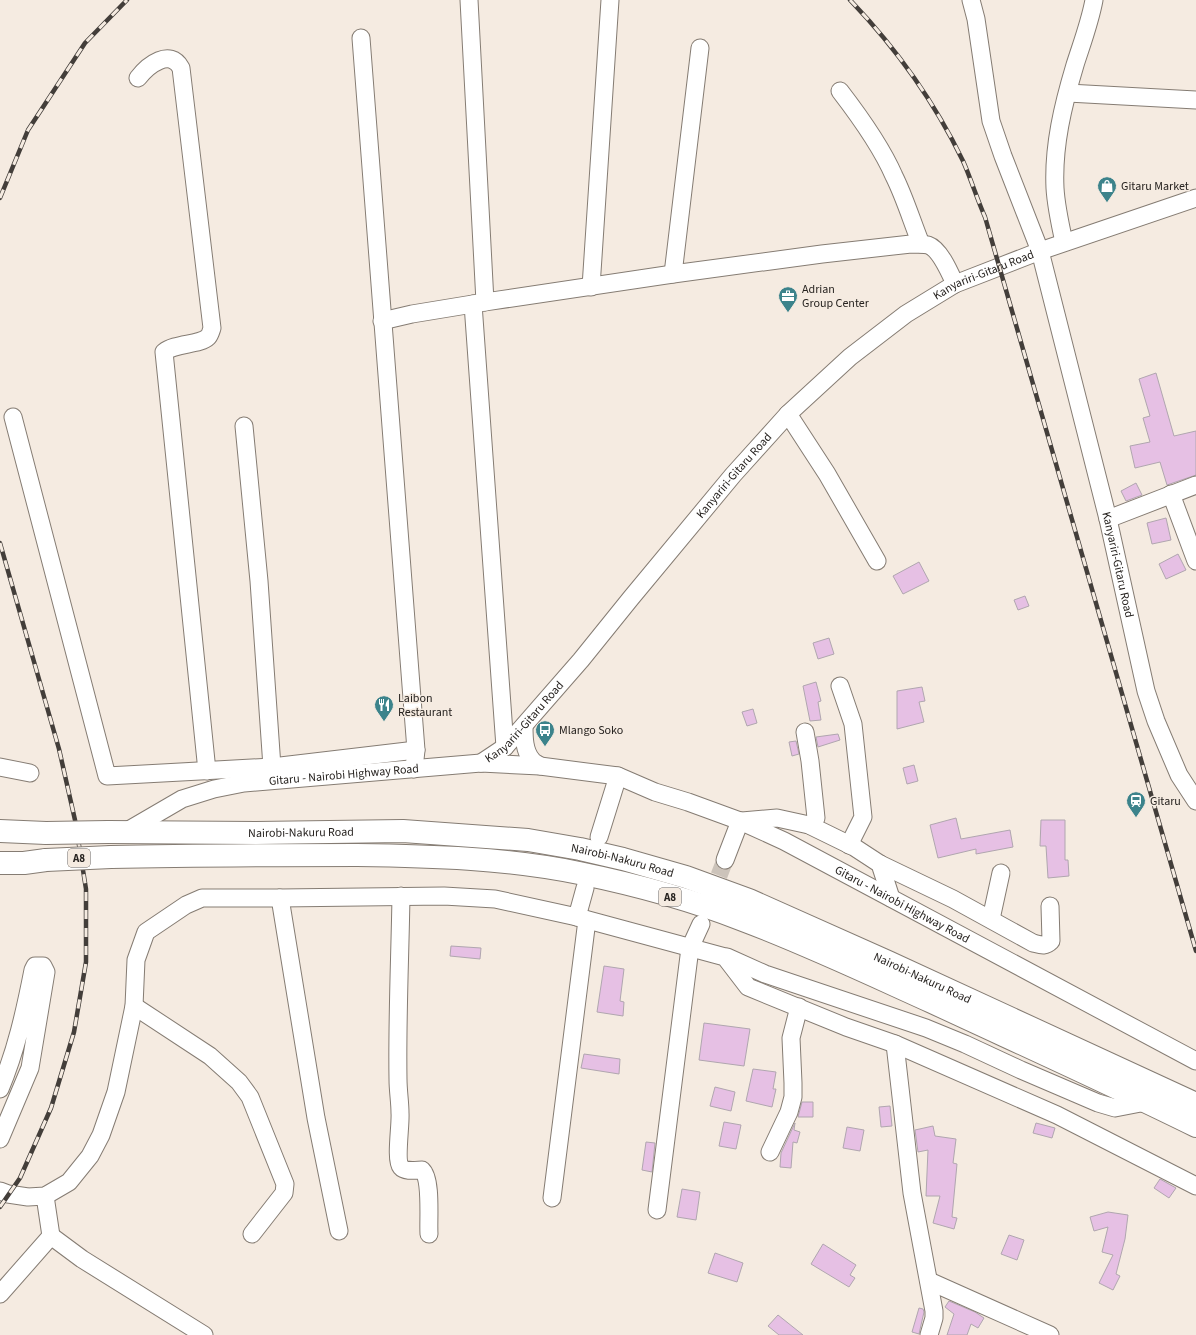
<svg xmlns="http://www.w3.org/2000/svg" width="1196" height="1335" font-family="'Source Sans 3',sans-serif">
<rect width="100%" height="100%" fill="#f5ebe1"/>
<g fill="#e6c0e4" stroke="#b0a6af">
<polygon points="1156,373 1174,436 1196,431 1196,475 1167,485 1160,462 1135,468 1130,446 1150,442 1143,418 1150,416 1139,379"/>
<polygon points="1136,483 1142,495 1126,501 1121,491"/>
<polygon points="1166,518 1171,540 1152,544 1147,523"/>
<polygon points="1178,554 1186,570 1166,579 1159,564"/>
<polygon points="919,562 929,581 903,594 893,576"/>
<polygon points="1025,596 1029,606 1018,610 1014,600"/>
<polygon points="829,638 834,654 818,659 813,643"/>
<polygon points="816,682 821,701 818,702 821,720 810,721 803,686"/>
<polygon points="922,687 925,701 919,702 924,722 897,729 897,691"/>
<polygon points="753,709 757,723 747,726 742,712"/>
<polygon points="838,734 840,740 818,747 816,737"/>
<polygon points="796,741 799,754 792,756 789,742"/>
<polygon points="914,765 918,781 907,784 903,768"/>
<polygon points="956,818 961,839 1010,830 1013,847 976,854 976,849 938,858 930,825"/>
<polygon points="1041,820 1065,820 1065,860 1068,860 1069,876 1048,878 1046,846 1040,846"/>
<polygon points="451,946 481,948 480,959 450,956"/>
<polygon points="604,966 624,969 620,1001 624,1002 623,1016 597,1012"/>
<polygon points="704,1023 750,1029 744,1066 699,1060"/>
<polygon points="584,1054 620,1059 619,1074 581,1068"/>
<polygon points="753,1069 776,1072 773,1089 776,1089 772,1107 746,1101"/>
<polygon points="715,1087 735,1092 731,1111 710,1106"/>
<polygon points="802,1102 813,1102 813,1117 798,1117"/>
<polygon points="890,1106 892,1126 881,1127 879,1107"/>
<polygon points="724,1122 741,1125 736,1149 719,1146"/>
<polygon points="795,1123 794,1130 800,1132 797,1143 793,1142 791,1168 780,1167 781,1153"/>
<polygon points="1036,1123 1055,1128 1052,1138 1033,1133"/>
<polygon points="933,1126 935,1136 956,1139 953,1163 957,1164 952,1217 957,1218 954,1229 933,1223 940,1196 926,1196 928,1150 918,1152 915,1130"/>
<polygon points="847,1127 864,1130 860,1151 843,1148"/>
<polygon points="646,1142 655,1143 652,1172 642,1170"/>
<polygon points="1160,1179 1176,1188 1169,1198 1154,1188"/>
<polygon points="682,1189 700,1192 696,1220 677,1217"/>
<polygon points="1108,1212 1128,1215 1125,1239 1116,1274 1120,1276 1113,1290 1099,1283 1113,1255 1102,1252 1108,1227 1094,1231 1090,1217"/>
<polygon points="1009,1235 1024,1240 1017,1260 1001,1254"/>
<polygon points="823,1244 856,1265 850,1275 855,1278 849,1287 811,1264"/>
<polygon points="715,1253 743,1263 737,1282 708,1273"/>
<polygon points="949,1301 975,1312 984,1318 978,1328 971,1324 967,1335 947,1335 954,1314 945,1307"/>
<polygon points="919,1308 923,1309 924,1312 919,1334 912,1332"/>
<polygon points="778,1315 803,1335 779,1335 768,1326"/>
</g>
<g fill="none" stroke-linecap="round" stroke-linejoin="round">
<polyline stroke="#ccc3ba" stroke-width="17" stroke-dasharray="17 8" stroke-linecap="butt" points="710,899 725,860"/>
<g stroke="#857c73" stroke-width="19">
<g id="minor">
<polyline points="469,0 485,302"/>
<path id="s1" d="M971,0L976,19L991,121L1003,156L1040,251L1108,519L1146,691L1156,721L1179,775L1196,801"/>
<polyline points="361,38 416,750 414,769"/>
<path d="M138,78C148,65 170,48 181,68L212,328C211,331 210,335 208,337C200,345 175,343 164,352L207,771"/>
<path d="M840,91C860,117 881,146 894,176C905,198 912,222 921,244"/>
<polyline points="1068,93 1196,100"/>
<path d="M1064,242C1060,224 1056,206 1055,188C1053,146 1063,105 1075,65C1082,43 1090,22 1094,0"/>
<polyline points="673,274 700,48"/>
<polyline points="591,287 610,0"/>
<polyline points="473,304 505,747"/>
<path d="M382,321L412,314L485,302L673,274L822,254L911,244C917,244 923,244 928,245C940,249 950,273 955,284"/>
<polyline points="788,414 827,474 877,561"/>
<polyline points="13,417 107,776 272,767 416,750"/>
<polyline points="244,426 259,581 272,767"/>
<polyline points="1171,494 1196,561"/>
<polyline points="1108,519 1196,485"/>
<polyline points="840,686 853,724 863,817 849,845"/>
<path d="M524,726C524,737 524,751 532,760C534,763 538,764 540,766"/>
<polyline points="805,732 810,761 816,818 813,822 809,825"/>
<path id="s2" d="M481,763L505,747L581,660L631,598L733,475L788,414L850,357L906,314L955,284L1040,251L1196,198"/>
<polyline points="0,767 30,773"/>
<polyline points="742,821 777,818 809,825 854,847 880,864 891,898"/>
<path id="s3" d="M127,831L182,799L214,789L244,783L481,763L540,766L618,776L655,792L688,802L740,821L784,841L1196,1061"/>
<polyline points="599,837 618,776"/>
<polyline points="725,860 740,821"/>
<path d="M880,864L953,899L1033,943C1041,945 1045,947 1051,941L1050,906"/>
<polyline points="585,888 577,917 725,957 748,987 846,1027 895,1044 1057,1115 1196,1186"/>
<path d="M401,896C400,957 397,1019 398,1079C398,1091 400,1102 400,1113C401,1124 395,1160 401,1167C405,1172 417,1170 422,1170C432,1179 428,1221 429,1234"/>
<polyline points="280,898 316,1118 339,1231"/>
<polyline points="991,919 1001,873"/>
<polyline points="727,957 765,974 926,1028 965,1044 1021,1070 1098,1103 1115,1108 1146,1102"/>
<polyline points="134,1006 210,1056 239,1082 250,1097 285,1184 284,1193 252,1234"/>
<polyline points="895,1044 912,1193 934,1311 934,1318 929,1335"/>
<path d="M0,1089C16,1051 25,1011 33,970L35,966H43L46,972L30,1068L0,1139"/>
<polyline points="770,1152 789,1112 793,1097 793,1083 791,1038 799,1007"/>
<polyline points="0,1191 8,1194 28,1197 45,1196 69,1182 90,1156 101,1135 116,1092 134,1006 136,960 146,932 186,905 202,898 280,898 444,896 495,899 577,917"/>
<polyline points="552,1198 587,920"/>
<polyline points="657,1210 690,948 701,924"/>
<polyline points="51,1236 82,1259 204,1335"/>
<polyline points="929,1281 1050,1335"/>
<polyline points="0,1294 51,1236 45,1196"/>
</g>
</g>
<g stroke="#857c73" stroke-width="24">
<g id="trunk">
<polyline points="0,831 46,833"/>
<path id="s4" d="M108,832L256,833L403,831L528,840L580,849L623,859L686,877L749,900L888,962L1196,1104"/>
<path d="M111,857C193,855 275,855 357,855C431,856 506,858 579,873C633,884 692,900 743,920C807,944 870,974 932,1002C1020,1043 1109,1083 1196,1126"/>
<polyline points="0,863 24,863 46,860"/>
</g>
</g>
<use href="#minor" stroke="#fff" stroke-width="17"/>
<use href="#trunk" stroke="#fff" stroke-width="22"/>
<g stroke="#433e3a" stroke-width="4.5">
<g id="rail">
<path d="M850,0C896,48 934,101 963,161C971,179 977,199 985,217L1196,951"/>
<polyline points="0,198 28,130 85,43 127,0"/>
<polyline points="0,543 59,749 75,820 86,889 86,962 74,1032 51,1108 20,1178 0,1207"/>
</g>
</g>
<use href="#rail" stroke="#f5ebe1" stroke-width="3" stroke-dasharray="9" stroke-linecap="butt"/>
<g stroke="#857c73" stroke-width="24" stroke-linecap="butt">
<g id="trunk-bridge">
<polyline points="46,833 108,832"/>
<polyline points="46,860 111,857"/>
</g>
</g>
<use href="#trunk-bridge" stroke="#fff" stroke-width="22"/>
</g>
<defs>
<g id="shop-pin" transform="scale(1)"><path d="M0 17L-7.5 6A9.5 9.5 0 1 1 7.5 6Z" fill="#3c838b" stroke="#f5ebe1"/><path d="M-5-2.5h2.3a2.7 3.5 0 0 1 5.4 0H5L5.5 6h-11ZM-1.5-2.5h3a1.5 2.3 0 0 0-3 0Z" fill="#fff"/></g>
<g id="office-pin" transform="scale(1)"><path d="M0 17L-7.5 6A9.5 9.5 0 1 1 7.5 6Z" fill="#3c838b" stroke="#f5ebe1"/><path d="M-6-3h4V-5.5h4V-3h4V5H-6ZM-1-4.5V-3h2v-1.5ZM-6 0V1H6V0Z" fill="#fff"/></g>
<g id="restaurant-pin" transform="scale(1)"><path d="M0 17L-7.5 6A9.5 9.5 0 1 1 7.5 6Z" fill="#3c838b" stroke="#f5ebe1"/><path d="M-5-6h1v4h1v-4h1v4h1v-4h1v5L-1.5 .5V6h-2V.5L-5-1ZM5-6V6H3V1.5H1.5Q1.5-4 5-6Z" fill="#fff"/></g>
<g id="bus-pin" transform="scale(1)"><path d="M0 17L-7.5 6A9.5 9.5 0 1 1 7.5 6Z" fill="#3c838b" stroke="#f5ebe1"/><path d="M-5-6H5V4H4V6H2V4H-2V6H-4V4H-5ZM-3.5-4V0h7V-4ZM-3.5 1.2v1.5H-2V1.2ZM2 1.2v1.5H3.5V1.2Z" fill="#fff"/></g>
<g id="station-pin" transform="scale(1)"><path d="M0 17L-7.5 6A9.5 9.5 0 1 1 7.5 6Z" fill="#3c838b" stroke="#f5ebe1"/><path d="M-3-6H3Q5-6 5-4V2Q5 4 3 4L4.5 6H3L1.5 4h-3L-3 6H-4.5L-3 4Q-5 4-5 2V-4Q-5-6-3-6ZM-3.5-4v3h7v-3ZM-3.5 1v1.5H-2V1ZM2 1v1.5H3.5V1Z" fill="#fff"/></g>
</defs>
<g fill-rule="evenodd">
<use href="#shop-pin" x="1107" y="186"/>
<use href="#office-pin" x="788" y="296"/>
<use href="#restaurant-pin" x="384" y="705"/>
<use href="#bus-pin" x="545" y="730"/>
<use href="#station-pin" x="1136" y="801"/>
</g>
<g text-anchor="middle" stroke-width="3" stroke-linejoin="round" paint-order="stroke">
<g fill="#f5ebe1" stroke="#655f5a" stroke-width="1">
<rect x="68" y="849" width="22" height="18" rx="3"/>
<rect x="659" y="888" width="22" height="18" rx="3"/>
</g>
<g font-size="11" font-weight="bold" fill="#272320">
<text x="79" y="862">A8</text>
<text x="670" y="901">A8</text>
</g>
<g font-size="12" fill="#272320" stroke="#f5ebe1" text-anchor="start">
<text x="1121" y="190">Gitaru Market</text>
<text x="802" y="293">Adrian<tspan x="802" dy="14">Group Center</tspan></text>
<text x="398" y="702">Laibon<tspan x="398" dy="14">Restaurant</tspan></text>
<text x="559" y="734">Mlango Soko</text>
<text x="1150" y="805">Gitaru</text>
</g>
<g font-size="12" fill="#272320" stroke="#f5ebe1">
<text dy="4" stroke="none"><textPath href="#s2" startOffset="708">Kanyariri-Gitaru Road</textPath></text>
<text dy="4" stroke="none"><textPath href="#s2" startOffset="384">Kanyariri-Gitaru Road</textPath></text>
<text dy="4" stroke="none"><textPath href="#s1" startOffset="585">Kanyariri-Gitaru Road</textPath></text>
<text dy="4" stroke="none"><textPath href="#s2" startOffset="60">Kanyariri-Gitaru Road</textPath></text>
<text dy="4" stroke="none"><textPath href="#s3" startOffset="228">Gitaru - Nairobi Highway Road</textPath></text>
<text dy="4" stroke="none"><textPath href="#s4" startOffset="193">Nairobi-Nakuru Road</textPath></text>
<text dy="4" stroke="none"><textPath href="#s4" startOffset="517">Nairobi-Nakuru Road</textPath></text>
<text dy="4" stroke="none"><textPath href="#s3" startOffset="816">Gitaru - Nairobi Highway Road</textPath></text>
<text dy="4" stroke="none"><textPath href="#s4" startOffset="840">Nairobi-Nakuru Road</textPath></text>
</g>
</g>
</svg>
